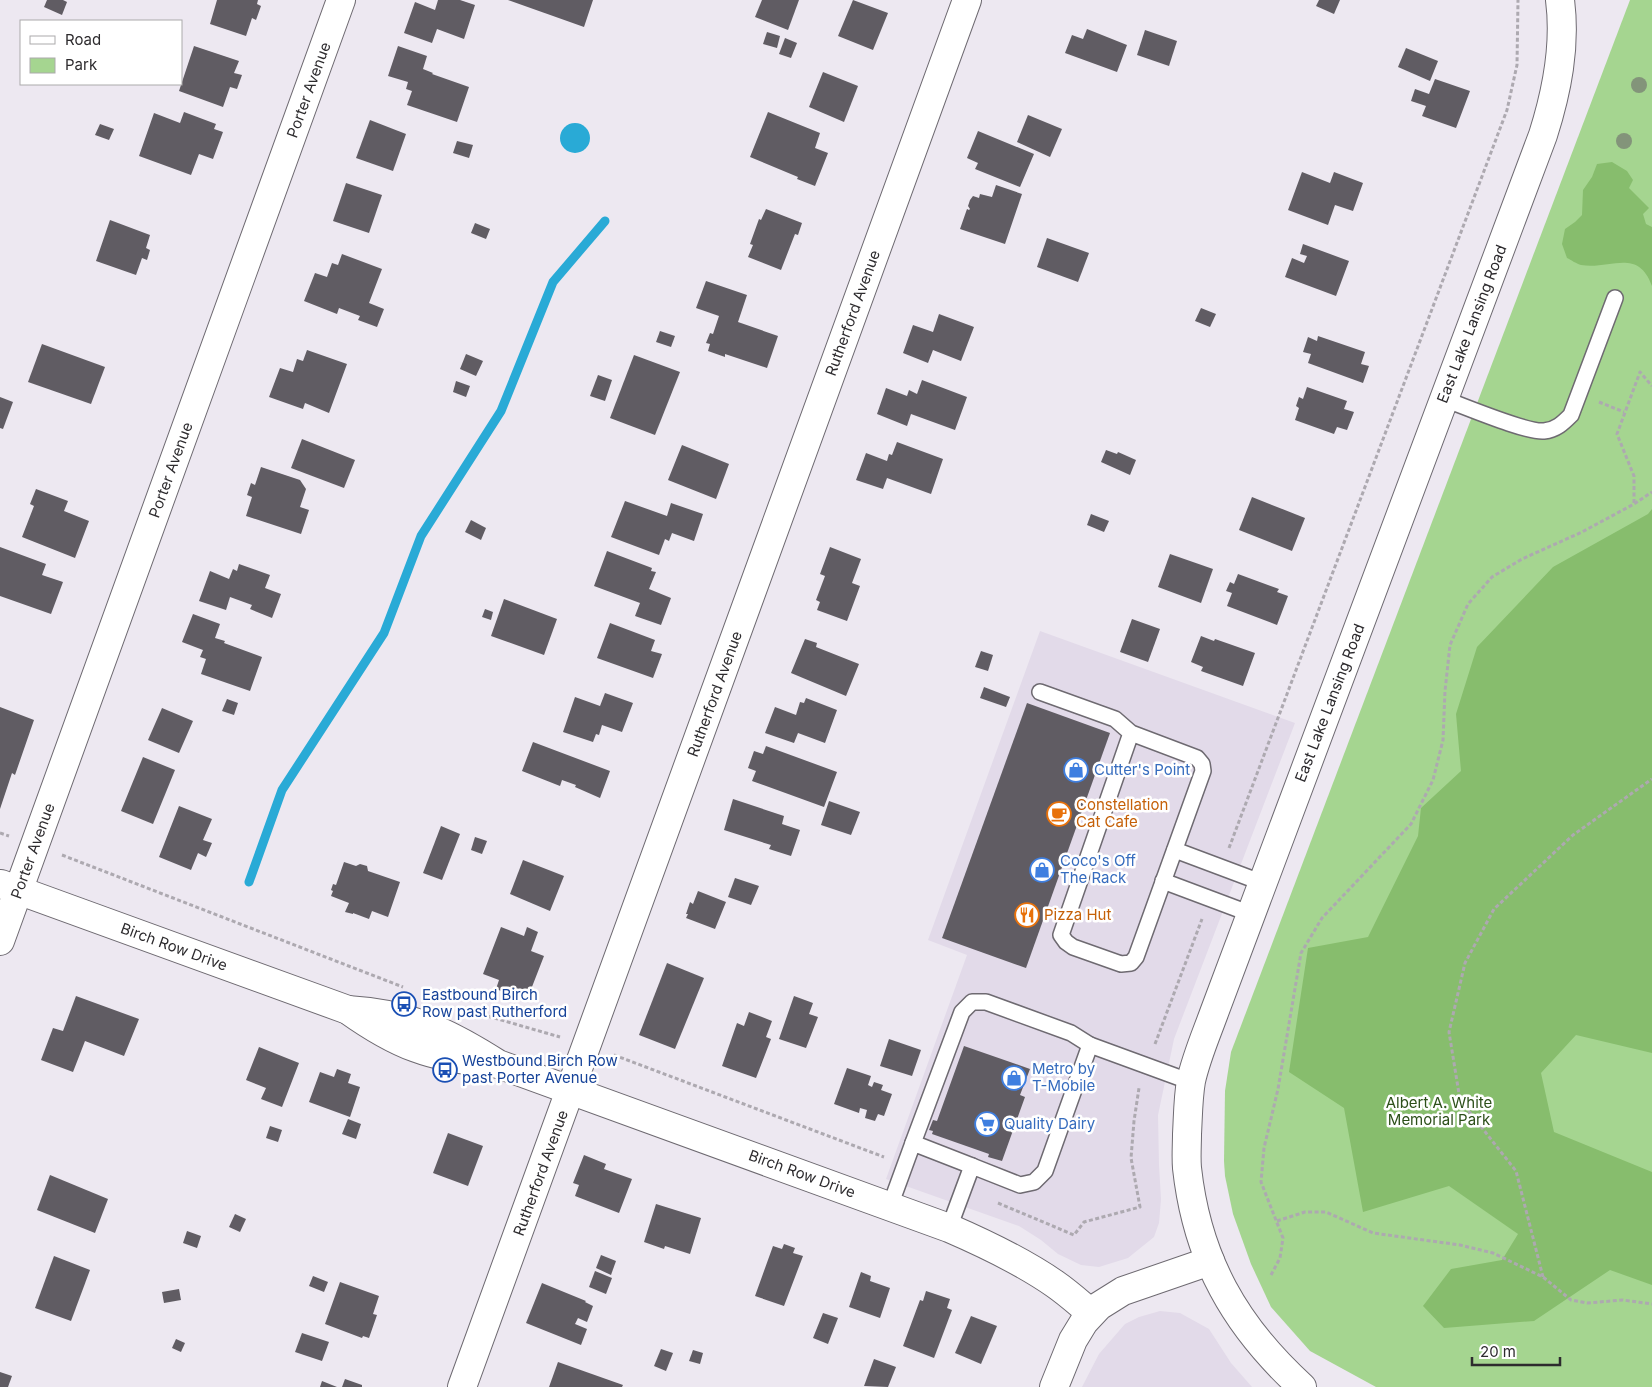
<svg xmlns="http://www.w3.org/2000/svg" width="1652" height="1387" font-family="Inter,sans-serif">
<rect width="100%" height="100%" fill="#ede8f1"/>
<g fill="#e2dae9">
<polygon points="1040,631 1295,723 1174,1039 1158,1115 1159,1165 1161,1199 1159,1223 1154,1237 1128,1258 1099,1267 1081,1265 1058,1254 1041,1240 1019,1226 886,1179 967,955 928,940"/>
<polygon points="1160,1311 1180,1313 1209,1329 1231,1363 1252,1387 1082,1387 1099,1354 1125,1324 1139,1317"/>
</g>
<polygon fill="#a5d590" points="1630,0 1652,0 1652,1387 1376,1387 1310,1351 1271,1307 1251,1264 1233,1214 1225,1176 1224,1161 1225,1091 1231,1052"/>
<g fill="#87bd6d">
<path d="M1612,162L1627,171L1633,180L1629,188L1649,208L1643,214L1646,224L1652,227V286C1638,247 1610,270 1581,265C1577,264 1571,260 1567,258L1562,244L1565,229L1575,222L1582,215L1583,190L1592,177L1597,164Z"/>
<polygon points="1652,509 1652,1053 1576,1035 1541,1073 1554,1132 1652,1172 1652,1285 1610,1270 1534,1321 1444,1328 1423,1306 1451,1269 1502,1260 1518,1234 1449,1186 1363,1212 1344,1108 1289,1072 1308,948 1368,937 1418,836 1421,808 1461,771 1456,714 1477,647 1553,567 1648,514"/>
</g>
<circle fill="#29aad6" cx="575" cy="138" r="15"/>
<g fill="none" stroke-linecap="round" stroke-linejoin="round">
<polyline stroke="#29aad6" stroke-width="9" points="249,882 282,790 384,633 421,536 501,411 553,282 605,221"/>
</g>
<g fill="#605c63">
<polygon points="47,0 63,0 67,2 62,15 44,7"/>
<polygon points="217,0 258,0 257,4 261,6 256,20 252,18 246,36 210,24"/>
<polygon points="438,0 460,0 475,5 464,39 437,29 432,43 404,33 415,2 435,10"/>
<polygon points="508,0 593,0 584,27"/>
<polygon points="762,0 799,0 788,30 755,17"/>
<polygon points="853,0 888,13 873,50 838,36"/>
<polygon points="1319,0 1340,0 1334,14 1316,6"/>
<polygon points="1087,29 1127,45 1117,72 1065,53 1072,35 1083,39"/>
<polygon points="1145,30 1177,41 1169,66 1137,55"/>
<polygon points="767,32 780,36 777,48 763,44"/>
<polygon points="785,38 797,43 791,58 779,54"/>
<polygon points="194,46 239,61 234,73 242,75 237,89 230,87 223,107 179,91"/>
<polygon points="398,46 427,56 423,69 433,73 432,74 469,87 457,122 407,105 412,91 406,89 408,82 388,76"/>
<polygon points="1406,48 1438,61 1430,81 1398,67"/>
<polygon points="823,72 858,86 844,122 809,107"/>
<polygon points="1435,79 1470,91 1456,128 1422,116 1426,106 1411,101 1415,89 1429,94"/>
<polygon points="184,112 216,124 214,129 223,132 213,159 199,154 191,175 139,156 154,113 180,123"/>
<polygon points="768,112 820,133 815,148 828,153 815,186 797,179 798,177 750,157"/>
<polygon points="1028,115 1062,129 1050,157 1017,142"/>
<polygon points="370,120 406,134 393,171 356,158"/>
<polygon points="100,124 114,129 109,140 95,135"/>
<polygon points="978,131 1034,154 1020,187 975,169 978,163 967,158"/>
<polygon points="457,141 473,145 469,158 453,153"/>
<polygon points="1302,172 1330,183 1334,172 1363,183 1353,211 1335,205 1328,225 1288,210"/>
<polygon points="346,183 382,195 369,233 333,221"/>
<polygon points="996,185 1022,194 1005,244 960,229 967,209 969,210 970,209 968,206 970,200 973,196 979,198 980,194 992,197"/>
<polygon points="766,209 802,223 798,235 795,234 781,270 748,257 753,245 750,244 759,219 761,220"/>
<polygon points="110,220 150,235 146,248 150,250 147,260 142,258 136,275 96,261"/>
<polygon points="475,223 490,229 486,239 471,233"/>
<polygon points="1047,238 1089,253 1078,282 1037,267"/>
<polygon points="1303,244 1349,261 1336,296 1285,277 1292,258 1304,263 1307,256 1300,254"/>
<polygon points="342,254 382,269 369,303 384,309 377,327 358,320 360,316 339,308 337,314 304,301 315,273 327,277 332,263 338,265"/>
<polygon points="706,281 747,295 738,322 778,336 767,368 725,354 725,357 708,351 710,344 706,343 710,333 713,334 719,316 696,308"/>
<polygon points="1201,308 1216,314 1210,327 1195,321"/>
<polygon points="939,314 974,327 961,361 933,350 928,363 903,353 913,325 933,332"/>
<polygon points="660,331 675,336 671,347 656,342"/>
<polygon points="1318,336 1365,352 1361,364 1369,366 1363,383 1308,363 1311,354 1303,352 1308,337 1317,341"/>
<polygon points="42,344 105,367 91,404 28,382"/>
<polygon points="307,350 347,364 329,413 305,403 303,409 269,397 280,368 293,372 297,359 303,361"/>
<polygon points="466,354 483,361 476,376 460,369"/>
<polygon points="634,355 680,372 655,435 610,418"/>
<polygon points="598,375 612,380 605,401 590,396"/>
<polygon points="922,380 967,397 955,430 911,414 907,426 877,414 886,388 907,396 909,390 917,394"/>
<polygon points="456,381 470,386 466,397 453,392"/>
<polygon points="1307,387 1347,401 1344,409 1354,412 1347,430 1337,427 1334,434 1295,420 1299,408 1296,406 1299,397 1303,399"/>
<polygon points="0,397 13,402 3,429 0,428"/>
<polygon points="302,439 355,460 344,488 291,468"/>
<polygon points="897,442 943,459 931,494 887,478 883,489 856,480 866,453 887,461 889,454 892,455"/>
<polygon points="682,445 729,464 716,499 668,480"/>
<polygon points="1106,450 1117,454 1118,452 1136,460 1130,475 1101,462"/>
<polygon points="261,467 300,480 306,489 300,507 309,510 301,534 246,516 252,497 247,495 251,483 255,485"/>
<polygon points="36,489 68,501 64,511 89,521 75,558 22,537 34,506 30,504"/>
<polygon points="1252,497 1305,518 1292,551 1239,530"/>
<polygon points="625,501 667,516 671,503 703,514 694,541 672,533 669,541 665,539 659,555 611,537"/>
<polygon points="1091,514 1109,521 1104,532 1087,525"/>
<polygon points="471,520 486,528 481,540 465,532"/>
<polygon points="0,547 46,564 42,575 63,582 51,614 0,596"/>
<polygon points="830,547 861,559 852,583 860,586 847,621 817,610 820,602 816,600 825,576 820,574"/>
<polygon points="607,551 652,568 651,571 656,572 649,589 671,598 661,625 635,616 640,603 594,586"/>
<polygon points="1170,554 1213,569 1201,603 1158,587"/>
<polygon points="239,564 270,575 265,588 281,594 272,618 250,609 252,605 230,597 226,610 199,601 210,571 229,579 233,569 237,571"/>
<polygon points="1238,574 1279,589 1277,592 1288,596 1277,625 1227,606 1232,593 1226,591 1230,582 1234,584"/>
<polygon points="504,599 557,619 544,655 491,636"/>
<polygon points="485,609 493,612 491,620 482,617"/>
<polygon points="193,614 220,624 215,638 225,641 224,643 262,657 250,691 201,674 206,659 200,657 203,650 182,642"/>
<polygon points="1132,619 1160,629 1148,662 1120,652"/>
<polygon points="610,623 655,640 651,651 662,654 653,678 597,658"/>
<polygon points="1201,636 1214,641 1215,639 1255,653 1243,686 1201,671 1203,667 1191,662"/>
<polygon points="805,639 817,643 816,647 859,664 846,696 791,673"/>
<polygon points="981,651 993,655 988,671 975,667"/>
<polygon points="984,687 1010,697 1006,707 980,698"/>
<polygon points="605,693 633,703 622,732 602,725 599,735 596,734 593,742 563,732 575,697 600,706"/>
<polygon points="806,698 837,710 825,743 798,733 794,743 765,733 775,707 796,715 800,702 804,703"/>
<polygon points="227,699 238,703 234,715 222,711"/>
<polygon points="1027,703 1110,733 1026,968 942,938"/>
<polygon points="0,707 34,720 15,775 12,773 0,809"/>
<polygon points="162,708 193,721 179,753 148,740"/>
<polygon points="533,742 610,771 600,798 575,787 576,785 562,780 560,786 522,771"/>
<polygon points="766,746 837,772 824,807 752,781 756,771 748,768 754,751 763,754"/>
<polygon points="143,757 175,770 153,824 121,811"/>
<polygon points="733,799 784,816 782,824 800,830 791,856 769,849 771,845 724,830"/>
<polygon points="829,801 860,812 851,835 821,825"/>
<polygon points="179,806 212,819 203,840 212,843 206,857 198,853 191,870 159,857"/>
<polygon points="441,826 460,834 442,880 423,873"/>
<polygon points="475,837 487,841 482,854 471,850"/>
<polygon points="523,860 564,876 550,911 510,894"/>
<polygon points="344,862 356,866 360,864 367,866 368,871 400,882 388,917 372,911 369,919 353,913 353,914 345,912 349,903 331,896 333,891 331,890 333,884 336,885"/>
<polygon points="735,878 759,886 751,905 728,897"/>
<polygon points="698,891 726,902 715,929 686,918 688,914 686,914 690,902 693,904"/>
<polygon points="501,927 524,936 527,927 538,932 531,951 544,956 530,992 524,990 521,999 496,989 499,980 483,974"/>
<polygon points="667,963 704,978 675,1049 639,1035"/>
<polygon points="76,996 139,1019 124,1056 85,1041 73,1072 41,1060 53,1028 63,1031"/>
<polygon points="794,996 813,1003 809,1014 818,1017 806,1048 779,1039"/>
<polygon points="749,1012 772,1021 766,1037 771,1039 756,1078 722,1066 737,1023 744,1026"/>
<polygon points="889,1039 921,1050 912,1076 880,1066"/>
<polygon points="964,1046 1030,1069 1020,1095 1025,1097 1002,1161 988,1157 989,1154 932,1134 933,1131 929,1130 933,1120 937,1121"/>
<polygon points="259,1047 299,1063 282,1107 261,1099 266,1088 246,1080"/>
<polygon points="847,1068 871,1076 868,1085 872,1087 874,1082 883,1085 881,1090 892,1094 884,1116 878,1114 875,1121 865,1118 867,1110 860,1108 859,1113 834,1104"/>
<polygon points="337,1069 351,1074 348,1083 360,1087 350,1117 309,1102 320,1072 334,1077"/>
<polygon points="348,1119 361,1124 356,1139 342,1134"/>
<polygon points="270,1126 282,1130 278,1142 266,1138"/>
<polygon points="448,1133 483,1146 468,1186 433,1173"/>
<polygon points="584,1155 606,1164 604,1169 632,1179 619,1213 575,1196 579,1185 573,1183"/>
<polygon points="50,1175 108,1199 95,1233 37,1210"/>
<polygon points="656,1204 701,1218 690,1254 665,1246 664,1249 644,1242"/>
<polygon points="235,1214 246,1219 240,1232 229,1227"/>
<polygon points="187,1231 201,1236 197,1248 183,1243"/>
<polygon points="784,1244 795,1248 793,1253 803,1256 784,1306 755,1296 773,1246 782,1249"/>
<polygon points="601,1255 616,1261 611,1275 596,1268"/>
<polygon points="54,1256 90,1270 71,1321 35,1308"/>
<polygon points="595,1271 612,1278 606,1294 589,1287"/>
<polygon points="861,1272 871,1276 870,1281 890,1288 880,1318 849,1307"/>
<polygon points="313,1276 328,1282 324,1292 309,1286"/>
<polygon points="340,1282 379,1296 373,1314 377,1315 369,1338 363,1336 362,1338 325,1324"/>
<polygon points="542,1283 586,1301 585,1302 593,1306 587,1322 578,1318 575,1324 587,1329 581,1345 526,1323"/>
<polygon points="179,1289 181,1300 164,1303 162,1292"/>
<polygon points="926,1291 950,1299 947,1308 952,1310 934,1358 903,1346 920,1300 923,1301"/>
<polygon points="823,1313 838,1318 828,1344 813,1338"/>
<polygon points="971,1316 997,1326 981,1364 955,1353"/>
<polygon points="302,1333 329,1342 322,1361 295,1352"/>
<polygon points="176,1339 185,1343 181,1352 172,1348"/>
<polygon points="661,1349 673,1353 666,1371 654,1366"/>
<polygon points="693,1350 703,1353 700,1364 689,1361"/>
<polygon points="874,1359 896,1367 888,1387 864,1386"/>
<polygon points="558,1362 623,1385 622,1387 549,1387"/>
<polygon points="0,1372 12,1376 8,1387 0,1387"/>
<polygon points="345,1379 362,1385 362,1387 342,1387"/>
<polygon points="322,1381 337,1387 320,1387"/>
</g>
<g fill="none" stroke-linecap="round" stroke-linejoin="round">
<g stroke="#6e6a71" stroke-width="18">
<g id="lane">
<path d="M1444,399C1464,406 1527,433 1544,431C1556,430 1563,423 1571,415L1615,298"/>
<polyline points="1040,692 1115,719 1131,733 1197,758 1202,764 1203,771 1136,957 1131,963 1121,964 1073,947 1066,942 1061,935 1131,733"/>
<polyline points="1175,850 1263,883"/>
<polyline points="1163,881 1251,914"/>
<polyline points="913,1143 962,1012 972,1002 986,1002 1071,1033 1090,1045"/>
<polyline points="890,1206 913,1143 972,1166"/>
<polyline points="949,1228 972,1166 1020,1185 1034,1182 1045,1171 1090,1045 1191,1082"/>
</g>
</g>
<g stroke="#6e6a71" stroke-width="30">
<g id="street">
<path d="M1,884L348,1010C397,1045 431,1058 491,1063"/>
<polyline points="0,941 341,0"/>
<path d="M348,1010C408,1013 448,1032 498,1064L949,1228C986,1244 1022,1261 1055,1284C1068,1293 1079,1303 1091,1313"/>
<polyline points="462,1387 967,0"/>
<polyline points="1054,1387 1073,1340 1084,1322 1099,1306 1123,1291 1210,1261"/>
</g>
</g>
<g stroke="#6e6a71" stroke-width="30">
<path id="secondary" d="M1302,1387C1235,1326 1197,1259 1187,1168C1186,1157 1187,1145 1187,1134C1188,1117 1188,1098 1191,1081C1196,1058 1206,1035 1214,1013L1543,135C1557,91 1566,46 1560,0"/>
</g>
<g stroke="#ada9b0" stroke-width="3" stroke-dasharray="4 2.5" stroke-linecap="butt">
<polyline points="1599,402 1624,412"/>
<polyline points="1634,503 1634,476 1617,434 1640,372 1652,386"/>
<polyline points="0,833 9,836"/>
<polyline points="1229,848 1507,110 1517,65 1518,0"/>
<polyline points="62,855 403,987"/>
<polyline points="463,1009 560,1037"/>
<polyline points="1155,1044 1202,919"/>
<polyline points="614,1055 884,1157"/>
<polyline points="998,1203 1074,1235 1084,1222 1140,1207 1131,1158 1134,1121 1139,1088"/>
<polyline points="1277,1221 1305,1212 1326,1212 1373,1233 1460,1245 1493,1253 1543,1277 1571,1300 1587,1303 1623,1300 1652,1304"/>
<polyline points="1271,1275 1280,1258 1283,1238 1261,1182 1264,1148 1278,1089 1301,953 1322,918 1411,824 1433,780 1443,740 1445,691 1450,645 1468,604 1492,577 1522,559 1582,532 1634,504 1652,492"/>
<polyline points="1543,1277 1516,1171 1460,1100 1449,1032 1465,963 1494,909 1573,835 1652,779"/>
</g>
<use href="#lane" stroke="#fff" stroke-width="15"/>
<use href="#street" stroke="#fff" stroke-width="28"/>
<use href="#secondary" stroke="#fff" stroke-width="28"/>
</g>
<g fill="#83947a">
<circle cx="1639" cy="85" r="8"/>
<circle cx="1624" cy="141" r="8"/>
</g>
<defs>
<g id="shop-ring" transform="scale(1.25)"><circle r="9.5" fill="#fff" stroke="#3f7fe0" stroke-width="1.5"/><path d="M-5-2.5h2.3a2.7 3.5 0 0 1 5.4 0H5L5.5 6h-11ZM-1.5-2.5h3a1.5 2.3 0 0 0-3 0Z" fill="#3f7fe0"/></g>
<g id="cafe-ring" transform="scale(1.25)"><circle r="9.5" fill="#fff" stroke="#e8710a" stroke-width="1.5"/><path d="M-5.5-4.5H6V0H3Q3 3.5 0 3.5H-2.5Q-5.5 3.5-5.5 0ZM3-3.2v2h1.7v-2ZM-6 4.5H4V6H-6Z" fill="#e8710a"/></g>
<g id="restaurant-ring" transform="scale(1.25)"><circle r="9.5" fill="#fff" stroke="#e8710a" stroke-width="1.5"/><path d="M-5-6h1v4h1v-4h1v4h1v-4h1v5L-1.5 .5V6h-2V.5L-5-1ZM5-6V6H3V1.5H1.5Q1.5-4 5-6Z" fill="#e8710a"/></g>
<g id="bus-ring" transform="scale(1.25)"><circle r="9.5" fill="#fff" stroke="#1a4fb4" stroke-width="1.5"/><path d="M-5-6H5V4H4V6H2V4H-2V6H-4V4H-5ZM-3.5-4V0h7V-4ZM-3.5 1.2v1.5H-2V1.2ZM2 1.2v1.5H3.5V1.2Z" fill="#1a4fb4"/></g>
<g id="supermarket-ring" transform="scale(1.25)"><circle r="9.5" fill="#fff" stroke="#3f7fe0" stroke-width="1.5"/><path d="M-6-5.5h2.5l.6 2H6L4.5 2H-2.5L-4.4-4H-6ZM-1.5 3.2a1.3 1.3 0 1 0 .1 0ZM3 3.2a1.3 1.3 0 1 0 .1 0Z" fill="#3f7fe0"/></g>
</defs>
<g fill-rule="evenodd">
<use href="#shop-ring" x="1076" y="770"/>
<use href="#cafe-ring" x="1059" y="814"/>
<use href="#shop-ring" x="1042" y="870"/>
<use href="#restaurant-ring" x="1027" y="915"/>
<use href="#bus-ring" x="404" y="1004"/>
<use href="#bus-ring" x="445" y="1070"/>
<use href="#shop-ring" x="1014" y="1078"/>
<use href="#supermarket-ring" x="987" y="1124"/>
</g>
<g text-anchor="middle" stroke-width="5" stroke-linejoin="round" paint-order="stroke">
<g font-size="15" fill="#2d2b2e" stroke="#fff">
<text transform="translate(309 90) rotate(-70)" y="5">Porter Avenue</text>
<text transform="translate(853 313) rotate(-70)" y="5">Rutherford Avenue</text>
<text transform="translate(1472 324) rotate(-69)" y="5">East Lake Lansing Road</text>
<text transform="translate(171 470) rotate(-70)" y="5">Porter Avenue</text>
<text transform="translate(715 694) rotate(-70)" y="5">Rutherford Avenue</text>
<text transform="translate(1330 703) rotate(-69)" y="5">East Lake Lansing Road</text>
<text transform="translate(33 851) rotate(-70)" y="5">Porter Avenue</text>
<text transform="translate(174 947) rotate(20)" y="5">Birch Row Drive</text>
<text transform="translate(541 1173) rotate(-70)" y="5">Rutherford Avenue</text>
<text transform="translate(802 1174) rotate(20)" y="5">Birch Row Drive</text>
</g>
<g font-size="15" fill="#366cbe" stroke="#fff" text-anchor="start">
<text x="1094" y="775">Cutter's Point</text>
<text x="1060" y="866">Coco's Off<tspan x="1060" dy="17">The Rack</tspan></text>
<text x="1032" y="1074">Metro by<tspan x="1032" dy="17">T-Mobile</tspan></text>
<text x="1004" y="1129">Quality Dairy</text>
</g>
<g font-size="15" fill="#c56008" stroke="#fff" text-anchor="start">
<text x="1076" y="810">Constellation<tspan x="1076" dy="17">Cat Cafe</tspan></text>
<text x="1044" y="920">Pizza Hut</text>
</g>
<g font-size="15" fill="#164399" stroke="#fff" text-anchor="start">
<text x="422" y="1000">Eastbound Birch<tspan x="422" dy="17">Row past Rutherford</tspan></text>
<text x="462" y="1066">Westbound Birch Row<tspan x="462" dy="17">past Porter Avenue</tspan></text>
</g>
<g font-size="15" fill="#2c4f19" stroke="#fff">
<text x="1439" y="1108">Albert A. White<tspan x="1439" dy="17">Memorial Park</tspan></text>
</g>
</g>
<rect x="20" y="20" width="162" height="65" fill="#ffffff" stroke="#abaaab"/>
<rect x="30" y="36" width="25" height="8" fill="#ffffff" stroke="#abaaab"/>
<text x="65" y="45" font-size="15" fill="#2d2b2e">Road</text>
<rect x="30" y="58" width="25" height="15" fill="#a5d590" stroke="#abaaab"/>
<text x="65" y="70" font-size="15" fill="#2d2b2e">Park</text>
<path d="M1472 1357v8h88v-8" fill="none" stroke="#2d2b2e" stroke-width="2.5"/>
<text x="1480" y="1357" font-size="15" fill="#2d2b2e" stroke="#ffffff" stroke-width="4" paint-order="stroke">20 m</text>
</svg>
